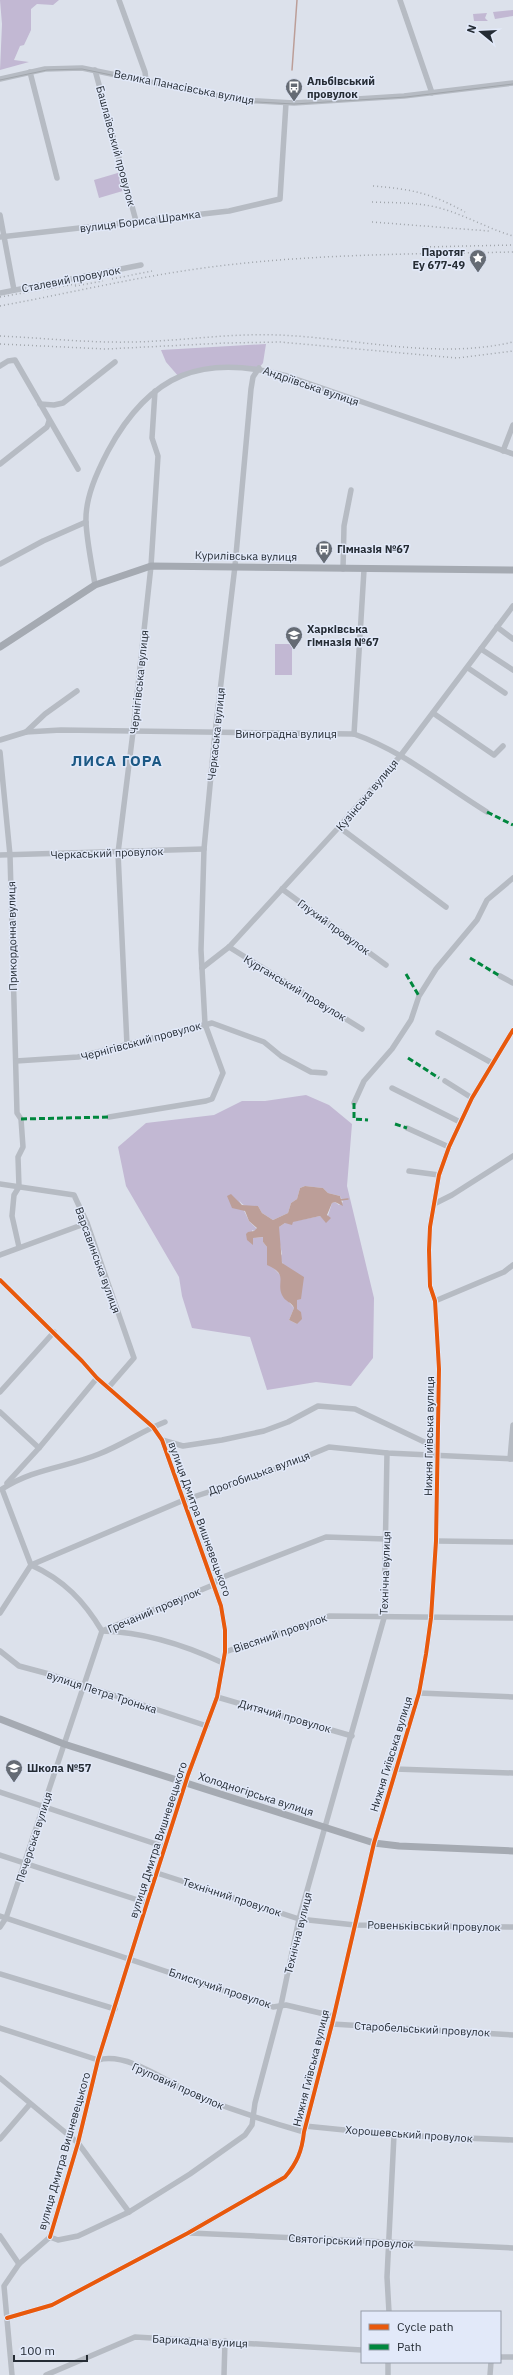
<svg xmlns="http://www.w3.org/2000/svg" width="513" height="2375" font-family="'IBM Plex Sans',sans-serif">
<rect width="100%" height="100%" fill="#dce1eb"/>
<g fill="#c2b8d3" fill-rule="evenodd">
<polygon points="0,0 59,0 53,5 37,4 31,9 31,30 24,45 20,46 14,60 29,62 0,70 2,24"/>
<polygon points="513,10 513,16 495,19 493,12"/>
<polygon points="487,13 485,18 488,21 474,21 473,14"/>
<polygon points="121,172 126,190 99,198 94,180"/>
<polygon points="266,344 263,363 259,368 221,366 179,377 166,362 161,350"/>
<rect x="275" y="644" width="17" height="31"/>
<path d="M306,1095L329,1105L352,1124L347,1186L374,1298L373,1358L351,1386L316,1382L267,1390L250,1337L192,1328L182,1296L179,1277L126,1186L118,1147L146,1123L214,1115L242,1101H265ZM305,1186L323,1188L328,1193L340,1196L343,1202L339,1205L335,1202L332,1203L326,1222L320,1216L285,1223L279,1227L278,1235L282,1254L280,1257L297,1300V1324L289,1320L294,1308L282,1294L281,1276L268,1262L267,1247L263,1242L264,1237L253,1238V1242L252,1230L254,1231L257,1229L249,1221L239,1200C244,1208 250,1207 258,1206L262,1213L273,1220L288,1213L291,1203L297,1199L300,1188Z"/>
</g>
<path fill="#bc9e98" d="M305,1186L323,1188L328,1193L340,1196L343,1206L335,1202L332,1203L327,1215L331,1218L326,1223L320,1216L293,1222L292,1225L285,1223L279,1227L282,1263L304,1277L301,1299L297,1300V1309L301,1312L302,1319L297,1324L289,1320L294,1308C292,1302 285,1302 282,1295C276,1281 289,1275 267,1265V1247L263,1242V1237L253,1238V1245L247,1240L246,1234L248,1232L254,1231L257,1228L249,1221L245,1211L232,1208L227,1196L231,1194L242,1205L258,1206L262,1213L273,1220L288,1213L291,1203L297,1199L300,1188Z"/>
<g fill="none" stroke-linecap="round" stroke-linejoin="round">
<g stroke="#bc9e98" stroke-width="1.5">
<polyline points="292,70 297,0"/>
<polyline points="340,1200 348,1199"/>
</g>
<g stroke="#b6bbc3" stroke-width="5.5">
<polyline points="119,0 145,72 146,80"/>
<polyline points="400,0 432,93"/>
<polyline points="95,70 136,221"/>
<polyline points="30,72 57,178"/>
<polyline points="0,79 45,69 82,68 238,100 294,103 404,96 513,83"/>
<polyline points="0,215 14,290"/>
<polyline points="0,237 229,211 280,199 286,103"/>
<polyline points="0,293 141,265"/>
<polyline points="0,366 8,361 15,360 78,469"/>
<polyline points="40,404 54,405 63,403 115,362"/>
<polyline points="503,451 513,425"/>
<polyline points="0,464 47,427 49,421"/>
<polyline points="0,564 43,541 86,522"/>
<polyline points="343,569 344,526 351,490"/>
<path d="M95,585C92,565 87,543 86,522C85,498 97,472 108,451C150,373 203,353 287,376L513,454"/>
<polyline points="497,627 513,639"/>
<polyline points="481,649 513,670"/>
<polyline points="468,668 505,693"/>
<polyline points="433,713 494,755 503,746"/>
<polyline points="26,732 45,714 77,691"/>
<polyline points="354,734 364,570"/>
<path d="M0,740L26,732L61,730L354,734C403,751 443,785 487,812"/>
<polyline points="0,752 10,855 17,1113 21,1119 23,1147 18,1157 19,1187 14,1195 12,1216 19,1247"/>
<polyline points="339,827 446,907"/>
<polyline points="0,855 204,849"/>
<polyline points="282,889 386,965"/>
<polyline points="229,947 362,1029"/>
<polyline points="202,968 229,947 339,827 401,755 513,606"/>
<polyline points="500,976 513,983"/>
<polyline points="438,1033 492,1063"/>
<polyline points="127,1045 118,853 133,732 151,566 158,456 152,438 155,391"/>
<polyline points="16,1061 78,1057 212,1023 264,1042 281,1056 311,1072 325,1073"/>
<polyline points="445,1081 472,1098"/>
<polyline points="392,1088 460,1122"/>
<polyline points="354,1103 364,1081 392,1049 411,1020 419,996 436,969 477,920 487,900 513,878"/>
<polyline points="109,1117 206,1101 212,1099 223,1073 205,1024 201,950 204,849 215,733 235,566 251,389 253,377 259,368"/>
<polyline points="407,1128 449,1147"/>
<polyline points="409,1171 439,1175"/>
<polyline points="0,1184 74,1195 87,1223 134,1358 108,1388"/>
<polyline points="436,1203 452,1195 513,1156"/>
<polyline points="0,1255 87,1223"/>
<polyline points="0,1280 82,1361 97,1378 153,1427 162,1440 221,1606 225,1630 225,1652 217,1697 188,1775 147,1903 98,2060 78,2143 50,2237"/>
<polyline points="435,1301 504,1272 513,1265"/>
<polyline points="0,1392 54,1332"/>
<polyline points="0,1412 39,1448"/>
<path d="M165,1422C142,1431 122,1445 99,1454C65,1468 35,1468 2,1489L31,1565C64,1580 84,1601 102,1631C145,1632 185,1645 223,1663"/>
<polyline points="162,1440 183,1446 222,1440 264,1431 288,1422 318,1406 355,1409 437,1448"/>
<polyline points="510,1459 513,1425"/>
<polyline points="7,1483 39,1448 97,1378"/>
<polyline points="436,1541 513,1542"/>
<polyline points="0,1613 31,1565 184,1500 261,1475 329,1447 387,1453 513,1459"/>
<polyline points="0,1651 19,1666 49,1674 207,1726"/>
<polyline points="225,1652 329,1616 513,1618"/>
<polyline points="419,1693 513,1697"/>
<polyline points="217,1697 352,1736"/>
<polyline points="395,1769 513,1773"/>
<polyline points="0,1792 165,1847"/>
<polyline points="0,1855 147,1903"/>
<polyline points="157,1873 299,1919 355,1925 513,1927"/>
<polyline points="0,1916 273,2007 286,2005 333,2016"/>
<polyline points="0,1927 6,1918 102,1631 213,1585 218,1579 326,1537 386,1539"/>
<polyline points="0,1974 115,2009"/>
<polyline points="332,2024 513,2035"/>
<path d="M0,2028L98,2060C130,2051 173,2087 202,2098C236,2111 269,2122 304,2132"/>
<polyline points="0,2078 78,2143 129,2212"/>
<polyline points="305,2126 394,2135 513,2140"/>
<polyline points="0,2139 30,2104"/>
<polyline points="190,2233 513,2248"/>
<polyline points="0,2236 19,2264"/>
<polyline points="389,2312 387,2277 394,2135"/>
<path d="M7,2318L52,2305L188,2233L285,2177C297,2163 302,2151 304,2132L332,2024L374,1843L419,1693L426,1654L431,1618L436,1541L439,1369L435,1301L430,1286L429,1250L430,1227L439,1175L449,1147L472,1098L513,1030"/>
<polyline points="500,2357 513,2357"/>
<polyline points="12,2375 4,2286 19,2264 50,2237 58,2240 78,2236 129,2212 190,2174 245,2135 252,2125 255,2103 281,2005 299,1919 384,1618 387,1453"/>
<polyline points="46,2375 135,2337 362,2350"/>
<polyline points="224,2375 225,2341"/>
<polyline points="388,2375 388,2362"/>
<polyline points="490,2375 491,2362"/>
</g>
<g stroke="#a5aab2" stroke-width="7">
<polyline points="0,647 95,585 151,566 513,570"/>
<polyline points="0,1719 64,1744 374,1843 399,1846 513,1851"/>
</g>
<polyline stroke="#a0a5ab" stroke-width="1" points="0,80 47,70 82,69 238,101 294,104 406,97 513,84"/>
<g stroke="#a0a5ab" stroke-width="1.5" stroke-dasharray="1 3" stroke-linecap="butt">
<path d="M373,186C411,189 431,193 465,212"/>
<path d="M372,202C396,203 420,202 443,209C467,216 489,229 513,236"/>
<polyline points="372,222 489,231"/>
<polyline points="422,247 513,245"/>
<polyline points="112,279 152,271"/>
<polyline points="75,286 103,281"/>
<polyline points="0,297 81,283"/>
<path d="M0,306C70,293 140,276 211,267C311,254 412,254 513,252"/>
<path d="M0,336C44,338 89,343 133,342C182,341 230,333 278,335C356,338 436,360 513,342"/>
<polyline points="0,344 106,349 226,343 280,342 457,358 513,351"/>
</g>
<g stroke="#00873e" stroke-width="3" stroke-dasharray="6 3" stroke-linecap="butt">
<polyline points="487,812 513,825"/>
<polyline points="470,958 500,976"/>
<polyline points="406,974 419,996"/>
<polyline points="408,1058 439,1078"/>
<polyline points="354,1103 354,1119 368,1120"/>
<polyline points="21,1119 109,1117"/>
<polyline points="395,1124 407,1128"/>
</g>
<g stroke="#e2e9f9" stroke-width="6">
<g id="cycleway">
<polyline points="0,1280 82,1361 97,1378 153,1427 162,1440 221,1606 225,1630 225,1652 217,1697 188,1775 147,1903 98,2060 78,2143 50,2237"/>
<path d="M7,2318L52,2305L188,2233L285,2177C297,2163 302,2151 304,2132L332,2024L374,1843L419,1693L426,1654L431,1618L436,1541L439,1369L435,1301L430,1286L429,1250L430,1227L439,1175L449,1147L472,1098L513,1030"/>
</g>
</g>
<use href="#cycleway" stroke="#e8590c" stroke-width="4"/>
</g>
<defs>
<g id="bus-pin" transform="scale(0.9)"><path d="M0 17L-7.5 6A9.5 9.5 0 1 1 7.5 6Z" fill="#656b74" stroke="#e2e9f9"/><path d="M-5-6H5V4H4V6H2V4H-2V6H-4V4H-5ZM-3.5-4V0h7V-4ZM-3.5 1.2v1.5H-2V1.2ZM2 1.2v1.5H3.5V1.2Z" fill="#fff"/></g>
<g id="sight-pin" transform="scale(0.9)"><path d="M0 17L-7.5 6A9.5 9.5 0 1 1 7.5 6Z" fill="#656b74" stroke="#e2e9f9"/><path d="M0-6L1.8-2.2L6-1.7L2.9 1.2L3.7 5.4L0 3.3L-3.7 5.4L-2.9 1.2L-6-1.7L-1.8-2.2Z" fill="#fff"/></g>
<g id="school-pin" transform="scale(0.9)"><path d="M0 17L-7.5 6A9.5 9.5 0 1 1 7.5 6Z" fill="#656b74" stroke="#e2e9f9"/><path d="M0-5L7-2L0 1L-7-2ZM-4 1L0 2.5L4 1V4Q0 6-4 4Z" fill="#fff"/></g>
</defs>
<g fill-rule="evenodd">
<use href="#bus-pin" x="294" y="87"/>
<use href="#sight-pin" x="478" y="258"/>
<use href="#bus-pin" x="324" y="549"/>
<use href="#school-pin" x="294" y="635"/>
<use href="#school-pin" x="14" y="1768"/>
</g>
<g text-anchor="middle" stroke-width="3" stroke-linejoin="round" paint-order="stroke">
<g font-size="11" font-weight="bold" fill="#252c34" stroke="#e2e9f9" text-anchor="start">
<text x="307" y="85">Альбівський<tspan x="307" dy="13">провулок</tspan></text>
<text x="465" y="256" text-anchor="end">Паротяг<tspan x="465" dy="13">Еу 677-49</tspan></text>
<text x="337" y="553">Гімназія №67</text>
<text x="307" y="633">Харківська<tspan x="307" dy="13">гімназія №67</tspan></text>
<text x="27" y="1772">Школа №57</text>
</g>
<g font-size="11" fill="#252c34" stroke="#e2e9f9">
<text transform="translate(184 87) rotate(11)" y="4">Велика Панасівська вулиця</text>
<text transform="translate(116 146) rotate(75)" y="4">Башлаївський провулок</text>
<text transform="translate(140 221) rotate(-7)" y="4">вулиця Бориса Шрамка</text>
<text transform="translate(71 279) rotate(-11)" y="4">Сталевий провулок</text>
<text transform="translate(311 386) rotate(19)" y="4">Андріївська вулиця</text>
<text transform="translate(246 556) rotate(1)" y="4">Курилівська вулиця</text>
<text transform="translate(139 682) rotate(-84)" y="4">Чернігівська вулиця</text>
<text transform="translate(216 734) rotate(-84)" y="4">Черкаська вулиця</text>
<text x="286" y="738">Виноградна вулиця</text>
<text transform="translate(367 795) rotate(-50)" y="4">Кузінська вулиця</text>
<text transform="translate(107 853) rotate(-2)" y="4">Черкаський провулок</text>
<text transform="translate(334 927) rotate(36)" y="4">Глухий провулок</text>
<text transform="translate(12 936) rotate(-91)" y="4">Прикордонна вулиця</text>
<text transform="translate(295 988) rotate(31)" y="4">Курганський провулок</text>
<text transform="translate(141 1041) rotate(-15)" y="4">Чернігівський провулок</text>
<text transform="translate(98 1260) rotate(70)" y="4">Варсавинська вулиця</text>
<text transform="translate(429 1436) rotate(-89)" y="4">Нижня Гиївська вулиця</text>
<text transform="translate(259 1473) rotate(-20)" y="4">Дрогобицька вулиця</text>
<text transform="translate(200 1519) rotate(70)" y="4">вулиця Дмитра Вишневецького</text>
<text transform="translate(385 1573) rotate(-88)" y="4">Технічна вулиця</text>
<text transform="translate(154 1610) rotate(-23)" y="4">Гречаний провулок</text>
<text transform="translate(280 1633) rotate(-19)" y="4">Вівсяний провулок</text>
<text transform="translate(102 1692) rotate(18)" y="4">вулиця Петра Тронька</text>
<text transform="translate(285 1716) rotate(16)" y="4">Дитячий провулок</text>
<text transform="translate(391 1754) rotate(-73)" y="4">Нижня Гиївська вулиця</text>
<text transform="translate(256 1794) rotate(18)" y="4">Холодногірська вулиця</text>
<text transform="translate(34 1837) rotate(-72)" y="4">Печерська вулиця</text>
<text transform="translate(158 1840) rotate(-72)" y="4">вулиця Дмитра Вишневецького</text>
<text transform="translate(232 1897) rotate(18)" y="4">Технічний провулок</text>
<text transform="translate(434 1926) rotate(1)" y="4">Ровеньківський провулок</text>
<text transform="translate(298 1933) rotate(-76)" y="4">Технічна вулиця</text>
<text transform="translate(220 1988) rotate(18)" y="4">Блискучий провулок</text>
<text transform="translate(422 2029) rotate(3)" y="4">Старобельський провулок</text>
<text transform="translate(311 2068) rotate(-76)" y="4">Нижня Гиївська вулиця</text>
<text transform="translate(178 2086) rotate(24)" y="4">Груповий провулок</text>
<text transform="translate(409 2134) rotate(4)" y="4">Хорошевський провулок</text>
<text transform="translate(64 2151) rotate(-74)" y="4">вулиця Дмитра Вишневецького</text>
<text transform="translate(351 2241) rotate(3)" y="4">Святогірський провулок</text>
<text transform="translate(200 2341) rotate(3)" y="4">Барикадна вулиця</text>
</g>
<g font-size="15" font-weight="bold" letter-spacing="1" fill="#1c5985" stroke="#e2e9f9">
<text x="117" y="766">ЛИСА ГОРА</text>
</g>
</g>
<rect x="361" y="2311" width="140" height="52" fill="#e2e9f9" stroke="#969daa"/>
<rect x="369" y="2324" width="20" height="6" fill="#e8590c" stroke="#969daa"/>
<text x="397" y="2331" font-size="12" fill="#252c34">Cycle path</text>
<rect x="369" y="2344" width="20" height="6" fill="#00873e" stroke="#969daa"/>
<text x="397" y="2351" font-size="12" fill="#252c34">Path</text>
<g transform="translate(481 32) rotate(288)" stroke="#e2e9f9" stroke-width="3" paint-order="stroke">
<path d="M0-3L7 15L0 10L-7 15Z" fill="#252c34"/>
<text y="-6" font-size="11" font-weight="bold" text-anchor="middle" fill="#252c34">N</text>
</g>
<path d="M14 2355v6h73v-6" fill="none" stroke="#252c34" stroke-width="2"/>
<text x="20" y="2355" font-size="12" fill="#252c34" stroke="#e2e9f9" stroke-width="3" paint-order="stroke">100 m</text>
</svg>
